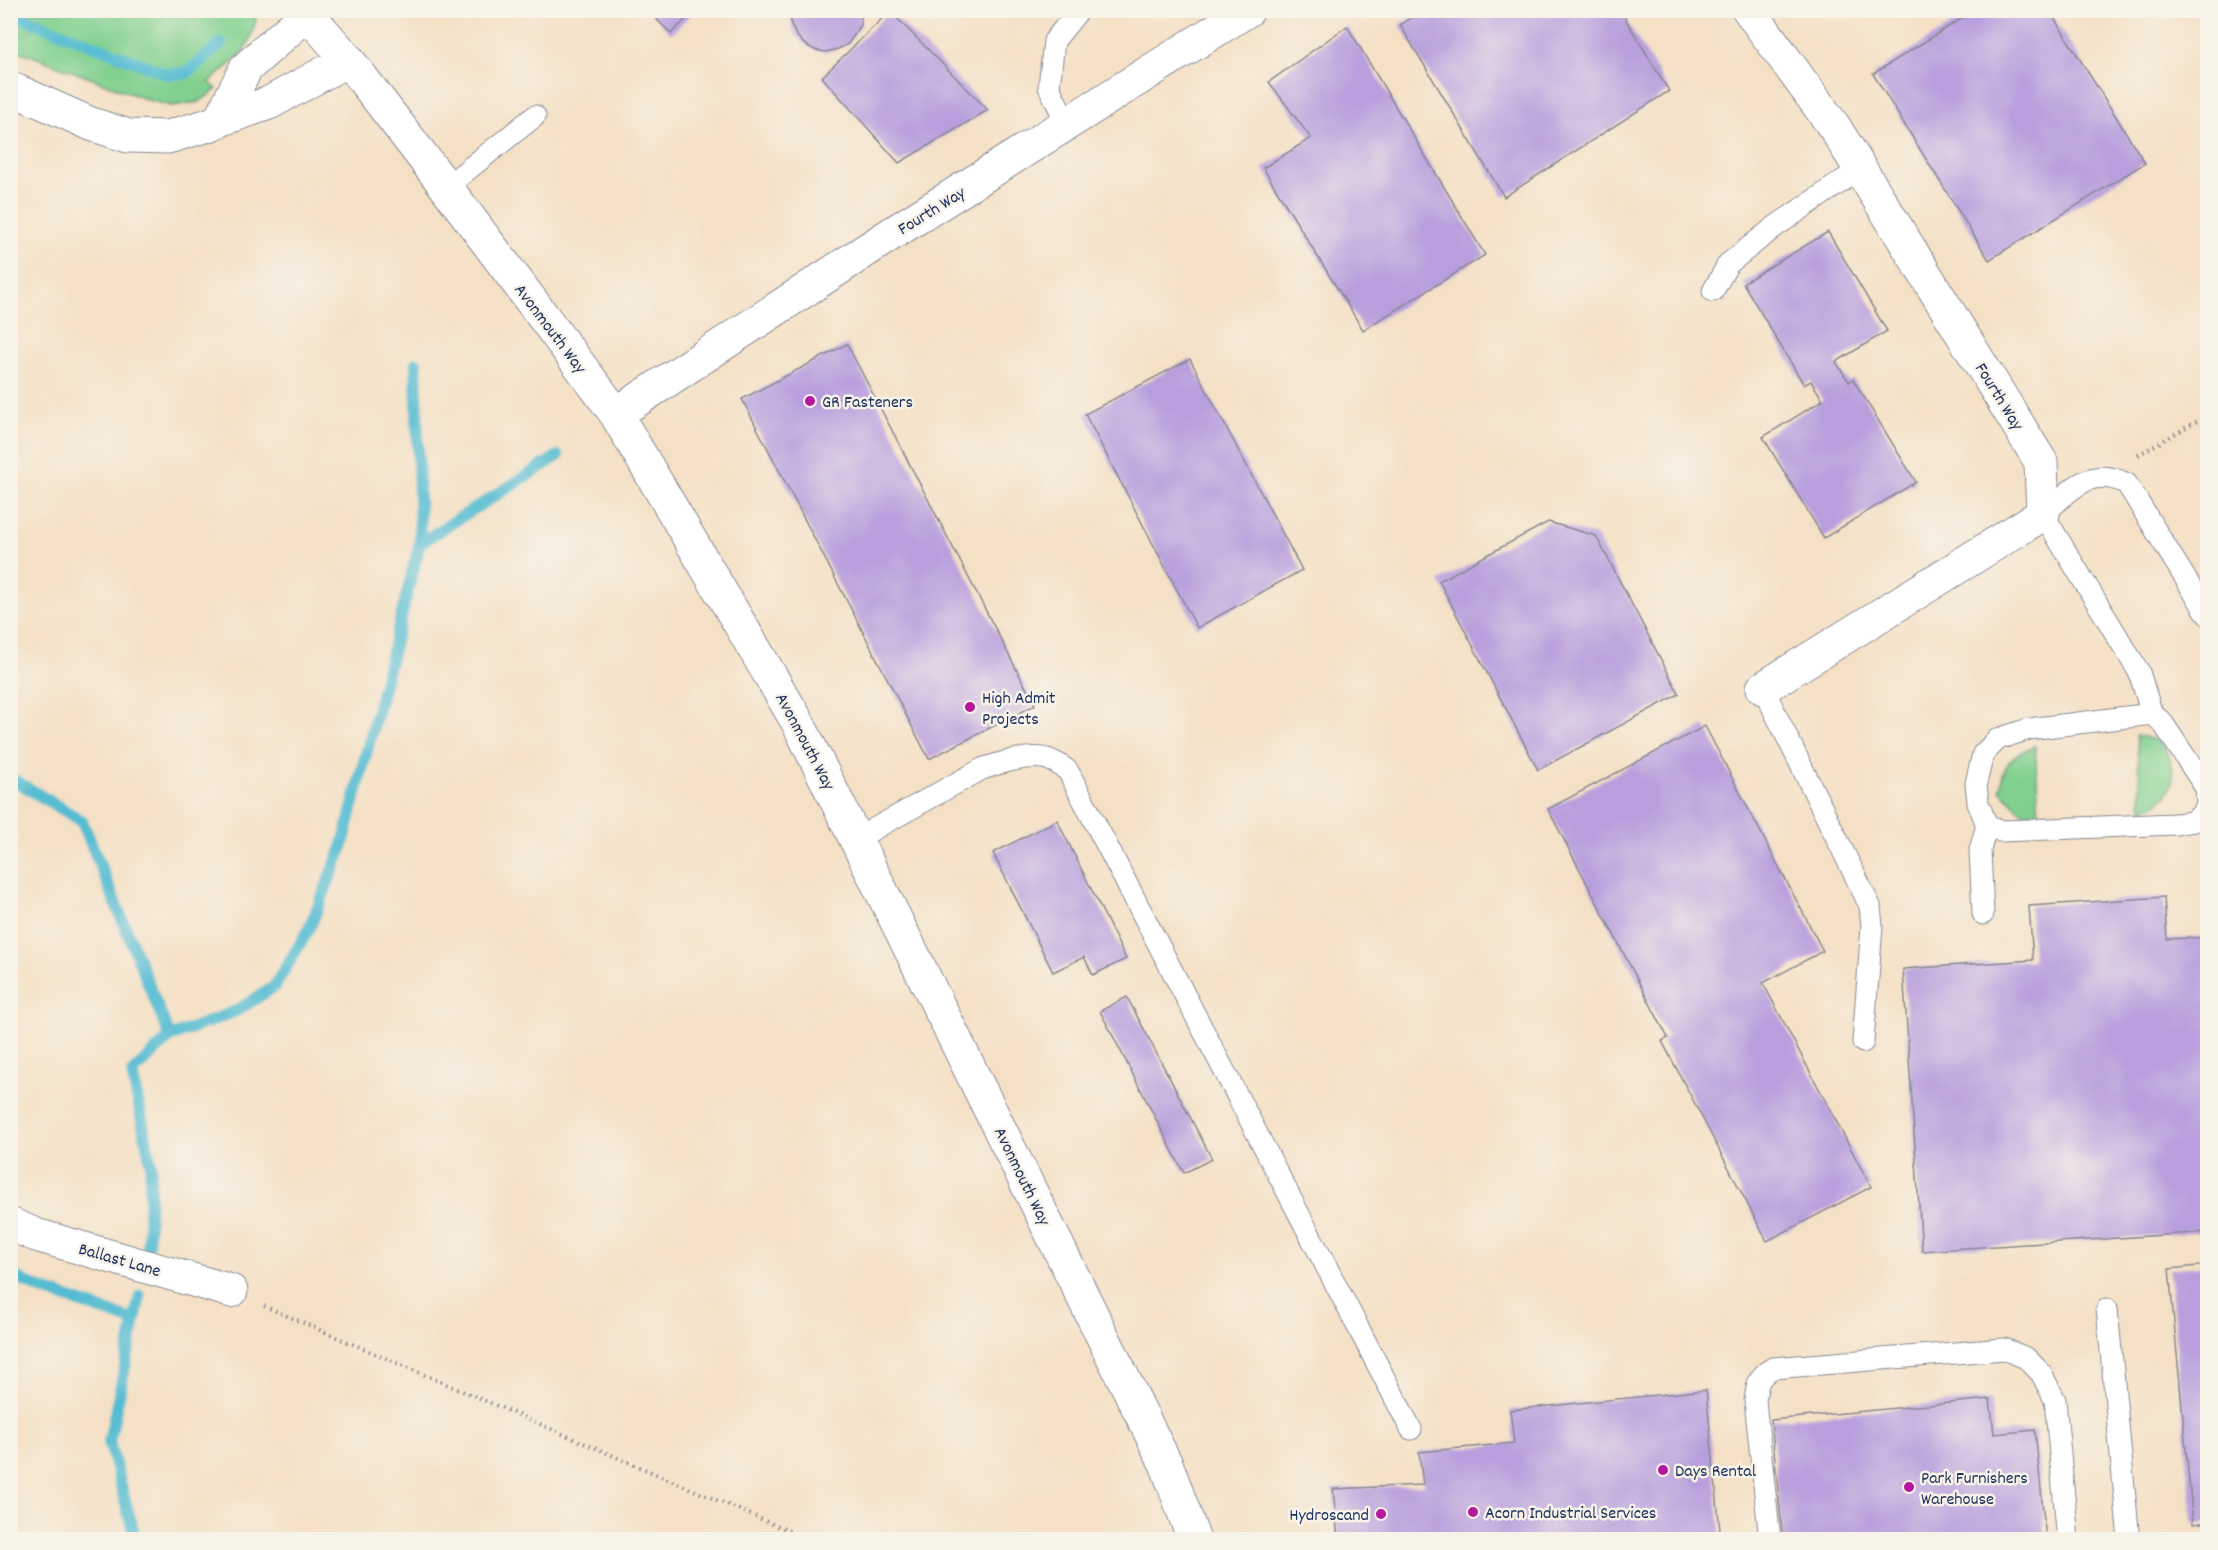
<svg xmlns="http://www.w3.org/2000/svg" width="2218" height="1550" font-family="Dekko,sans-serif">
<rect width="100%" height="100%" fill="#f7f3e8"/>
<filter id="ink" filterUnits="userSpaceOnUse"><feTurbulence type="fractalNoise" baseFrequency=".0167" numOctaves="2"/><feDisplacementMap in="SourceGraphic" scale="12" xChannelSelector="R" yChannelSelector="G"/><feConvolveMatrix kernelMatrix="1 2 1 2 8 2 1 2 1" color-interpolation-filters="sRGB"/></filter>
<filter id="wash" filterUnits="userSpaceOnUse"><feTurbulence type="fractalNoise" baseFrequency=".008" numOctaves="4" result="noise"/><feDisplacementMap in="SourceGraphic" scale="24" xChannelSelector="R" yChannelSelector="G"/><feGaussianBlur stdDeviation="1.35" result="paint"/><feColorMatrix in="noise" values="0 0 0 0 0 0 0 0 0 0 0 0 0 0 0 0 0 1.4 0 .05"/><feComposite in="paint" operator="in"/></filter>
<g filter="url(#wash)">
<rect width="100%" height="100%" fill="#f4e0c5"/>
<g fill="#81d08f" stroke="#4e8076" stroke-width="1.5">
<path d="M10,11H257C253,50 237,59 209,82L217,89L199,102L171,106L148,100L11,48Z"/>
<path d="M2136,735C2142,737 2149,738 2155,740C2162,744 2167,751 2170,759C2179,785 2167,801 2142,810Z"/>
<path d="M2035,746L2039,816L2023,813L2000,790C2003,764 2010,755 2035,746Z"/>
</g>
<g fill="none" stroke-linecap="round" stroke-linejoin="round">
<g stroke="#55bcd2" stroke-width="12">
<polyline points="10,13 167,74 187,73 221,43"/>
<polyline points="416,363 420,543"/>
<polyline points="10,780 16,781 82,821 170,1037"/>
<polyline points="148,1245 151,1163 132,1073 170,1037 236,1011 274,987 309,929 342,848 420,543 558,456"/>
<polyline points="10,1274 38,1288 134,1321"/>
<polyline points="136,1540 109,1442 140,1296"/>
</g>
</g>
<g id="blocks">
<g fill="#b89edd">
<polygon points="648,10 695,10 671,34"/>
<polygon points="791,10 861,10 861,25 848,44 838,49 826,52 815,50 804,44 796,35 791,24"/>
<polygon points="1423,10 1620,10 1669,91 1504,197 1400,25"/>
<polygon points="1975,10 2049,10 2145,163 1989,260 1873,74"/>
<polygon points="890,11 988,110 899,163 822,77"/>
<polygon points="1347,26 1485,255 1363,330 1263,168 1311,138 1269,82"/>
<polygon points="1828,232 1887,331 1836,362 1849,382 1853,379 1916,482 1824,538 1763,437 1823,400 1811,381 1804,385 1743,283"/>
<polygon points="847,344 1035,705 929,759 742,399"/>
<polygon points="1190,359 1302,570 1197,628 1085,414"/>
<polygon points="1548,522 1596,536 1679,694 1538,770 1439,581"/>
<polygon points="1705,726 1823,951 1763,983 1871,1187 1767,1241 1662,1041 1668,1038 1548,809"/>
<polygon points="1057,820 1126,959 1093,975 1084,957 1053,972 993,853"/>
<polygon points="2164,897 2167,939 2208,937 2208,1232 1922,1251 1903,969 2033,960 2029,906"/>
<polygon points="1127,997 1212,1159 1184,1173 1100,1011"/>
<polygon points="2208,1265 2208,1522 2193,1524 2169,1269"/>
<polygon points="1706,1390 1721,1540 1338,1540 1333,1489 1423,1485 1419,1452 1514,1443 1510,1410"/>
<polygon points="1990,1399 1994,1434 2035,1430 2046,1540 1783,1540 1771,1420"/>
</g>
</g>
</g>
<g filter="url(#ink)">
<use href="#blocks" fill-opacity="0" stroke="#888892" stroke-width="1.5"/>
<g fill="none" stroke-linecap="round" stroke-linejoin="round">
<g stroke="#888892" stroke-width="23">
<g id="lane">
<polyline points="1067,124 1049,87 1054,41 1079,10"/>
<polyline points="446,187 535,116"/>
<polyline points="1713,291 1728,264 1776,226 1860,169"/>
<polyline points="1763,688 1870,906 1872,926 1863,1042"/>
<path d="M2152,714L2139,672L2043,514C2070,492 2089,464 2127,484L2208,615"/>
<path d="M856,839L982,769C1000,763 1034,752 1052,761C1057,763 1063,767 1068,771L1411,1429"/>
<polyline points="1983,914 1980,850 1987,825 1978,803 1976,783 1983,754 1998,739 2029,729 2152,714 2162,722 2206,788 2207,807 2195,821 2176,824 2001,831 1987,825"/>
<polyline points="2107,1309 2129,1540"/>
<path d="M1770,1540L1755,1401C1757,1384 1758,1376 1773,1368L2004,1349L2026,1358L2041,1373L2055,1400L2068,1540"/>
</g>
</g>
<g stroke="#888892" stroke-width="35">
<g id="street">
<polyline points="304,10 348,60 446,187 616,414 797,721 1167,1466 1194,1540"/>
<polyline points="1749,10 1835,128 2041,462 2043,514 1763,688"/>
<polyline points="307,14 246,68 220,120 269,103 348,60"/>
<polyline points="10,88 91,124 128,136 168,137 209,125 220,120"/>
<polyline points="616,414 888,236 1248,10"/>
<polyline points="10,1224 36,1235 231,1291"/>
</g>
</g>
<g stroke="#888892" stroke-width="4" stroke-dasharray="1.5 4.5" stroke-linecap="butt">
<polyline points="2138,455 2208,415"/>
<polyline points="264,1306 810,1540"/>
</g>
<use href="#lane" stroke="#fff" stroke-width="21"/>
<use href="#street" stroke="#fff" stroke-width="33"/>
</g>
</g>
<g fill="#b5179e" stroke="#f7f3e8" stroke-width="2">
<circle cx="810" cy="401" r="6"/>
<circle cx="970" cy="707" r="6"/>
<circle cx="1663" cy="1470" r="6"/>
<circle cx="1909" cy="1487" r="6"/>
<circle cx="1473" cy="1512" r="6"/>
<circle cx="1381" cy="1514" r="6"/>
</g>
<g text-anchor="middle" stroke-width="5" stroke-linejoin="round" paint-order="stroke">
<g font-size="18" fill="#1b2f5e" stroke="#f7f3e8">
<text transform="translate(931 210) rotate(-32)" y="6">Fourth Way</text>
<text transform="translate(551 328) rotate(53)" y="6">Avonmouth Way</text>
<text transform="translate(2000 396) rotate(58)" y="6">Fourth Way</text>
<text transform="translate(806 741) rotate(62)" y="6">Avonmouth Way</text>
<text transform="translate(1023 1176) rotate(64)" y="6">Avonmouth Way</text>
<text transform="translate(120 1259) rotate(16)" y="6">Ballast Lane</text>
</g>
<g font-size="18" fill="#1b2f5e" stroke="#f7f3e8" text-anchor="start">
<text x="822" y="407">GR Fasteners</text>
<text x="982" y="703">High Admit<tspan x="982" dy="21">Projects</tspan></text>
<text x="1675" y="1476">Days Rental</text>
<text x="1921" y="1483">Park Furnishers<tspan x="1921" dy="21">Warehouse</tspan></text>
<text x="1485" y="1518">Acorn Industrial Services</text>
<text x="1369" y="1520" text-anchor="end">Hydroscand</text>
</g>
</g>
<rect width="2218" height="1550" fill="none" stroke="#f7f3e8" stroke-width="36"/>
</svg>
